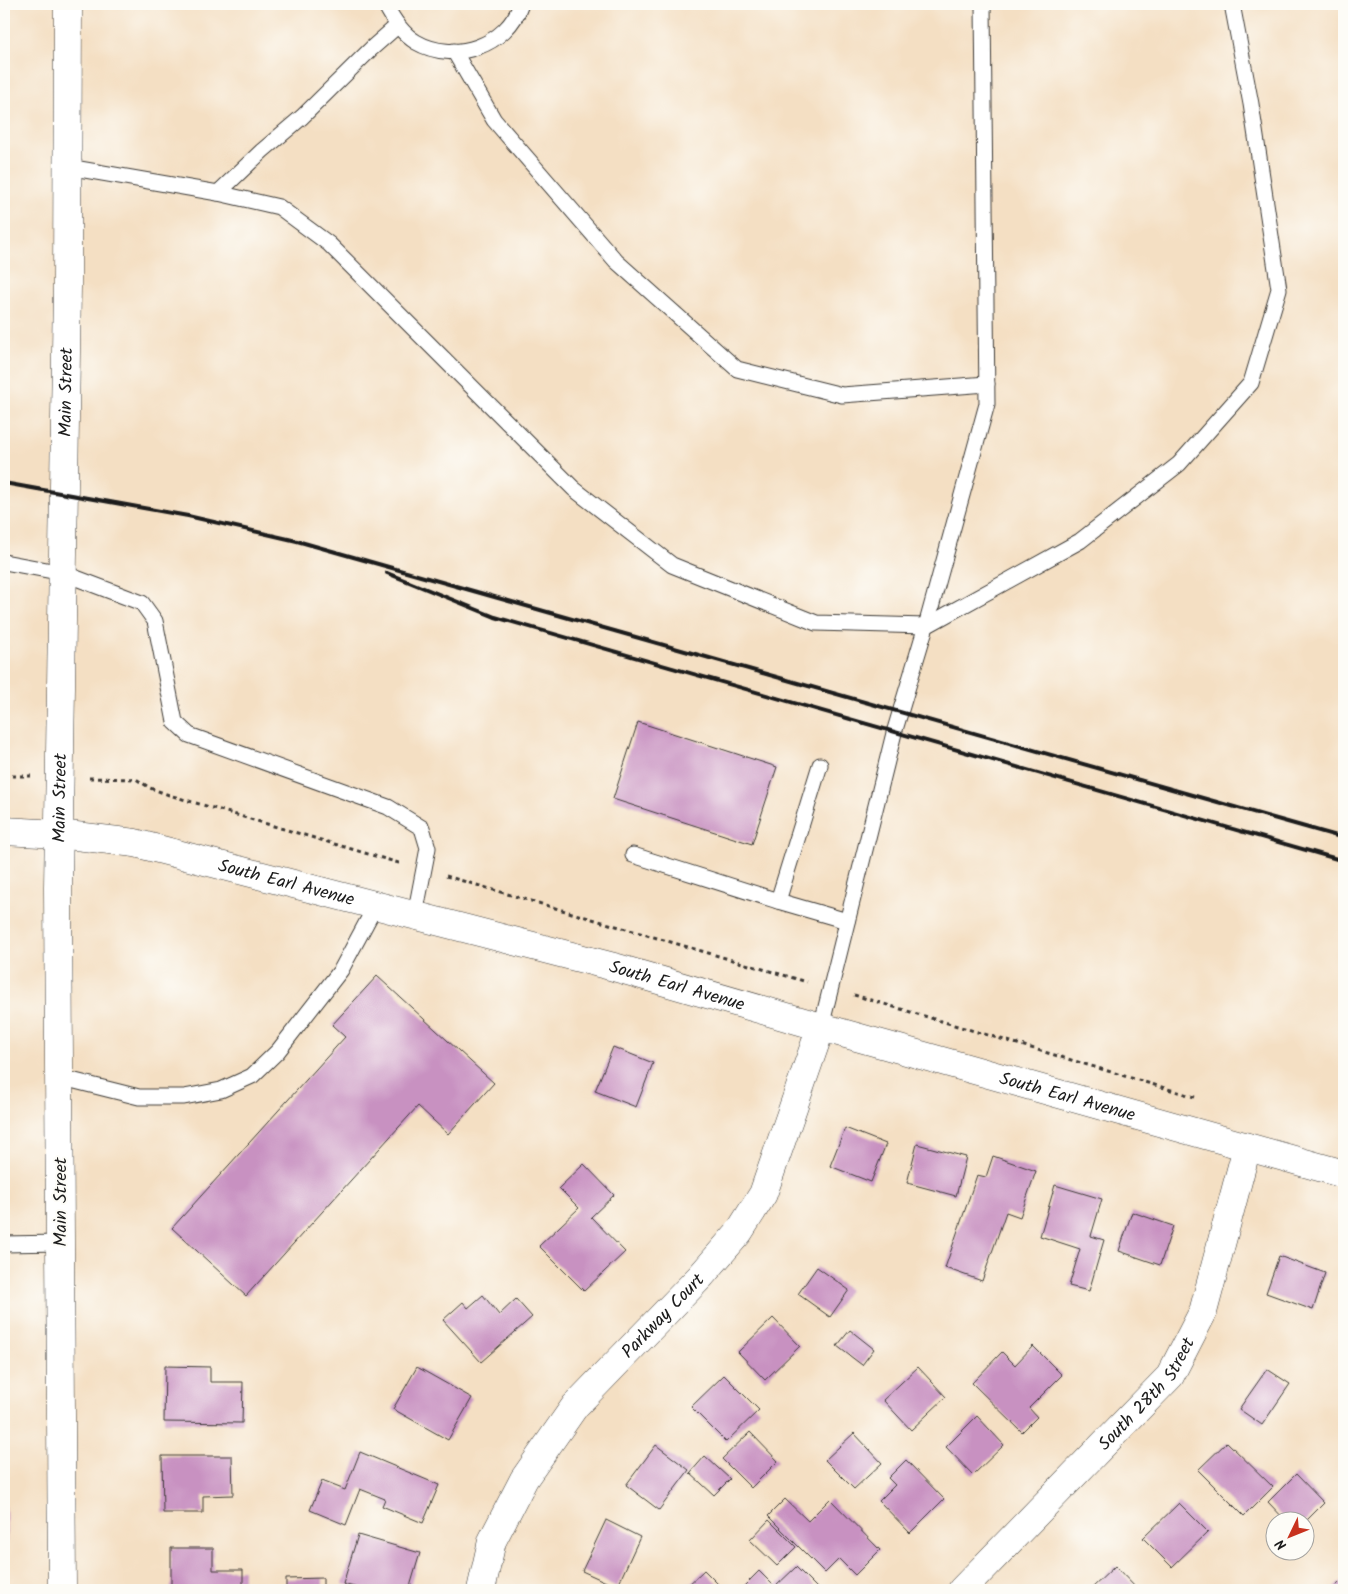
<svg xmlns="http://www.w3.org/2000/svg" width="1348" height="1594" font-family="Kalam,sans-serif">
<rect width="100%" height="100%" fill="#fdfcf7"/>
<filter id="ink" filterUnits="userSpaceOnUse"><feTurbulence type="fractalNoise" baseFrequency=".02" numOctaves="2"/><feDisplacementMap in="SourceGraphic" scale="10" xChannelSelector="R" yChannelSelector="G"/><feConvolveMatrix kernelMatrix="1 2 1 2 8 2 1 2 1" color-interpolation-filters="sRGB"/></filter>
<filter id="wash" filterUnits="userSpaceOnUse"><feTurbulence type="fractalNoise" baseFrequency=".0096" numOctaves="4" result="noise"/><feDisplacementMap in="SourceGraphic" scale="20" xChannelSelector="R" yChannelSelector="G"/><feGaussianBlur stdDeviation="1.12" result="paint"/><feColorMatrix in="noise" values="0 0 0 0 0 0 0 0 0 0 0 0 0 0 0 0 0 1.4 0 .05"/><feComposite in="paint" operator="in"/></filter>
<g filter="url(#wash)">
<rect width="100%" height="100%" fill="#f4dfc3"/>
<g id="blocks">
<g fill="#c891c1">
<polygon points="638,722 777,767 752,844 613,799"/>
<polygon points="377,976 494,1083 448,1134 418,1106 246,1296 172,1228 345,1037 332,1025"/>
<polygon points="613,1047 653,1063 636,1107 595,1091"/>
<polygon points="845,1128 886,1144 871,1182 830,1166"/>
<polygon points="917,1144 966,1157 956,1196 907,1183"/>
<polygon points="993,1156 1036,1171 1020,1217 1006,1212 982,1281 945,1268 977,1175 986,1177"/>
<polygon points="584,1164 614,1195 591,1217 625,1252 584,1291 539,1246 579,1208 559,1188"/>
<polygon points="1055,1185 1102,1199 1091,1236 1104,1240 1089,1291 1069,1286 1080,1249 1040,1236"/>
<polygon points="1132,1212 1173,1226 1160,1265 1119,1251"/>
<polygon points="1279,1256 1325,1273 1313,1310 1266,1293"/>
<polygon points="817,1267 849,1290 830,1317 798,1294"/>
<polygon points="483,1295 499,1315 516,1299 532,1317 481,1362 443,1320 463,1302 468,1308"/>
<polygon points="773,1318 800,1346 765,1380 738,1352"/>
<polygon points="850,1330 874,1349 862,1365 837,1346"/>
<polygon points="1033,1346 1062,1375 1029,1408 1037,1417 1022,1432 972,1383 1002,1352 1015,1365"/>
<polygon points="165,1366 210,1367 210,1382 243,1382 242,1423 164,1422"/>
<polygon points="417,1367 472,1398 448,1440 393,1409"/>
<polygon points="918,1367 946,1397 911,1430 883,1400"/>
<polygon points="1267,1369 1290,1384 1262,1425 1239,1409"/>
<polygon points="724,1375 759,1410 726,1442 691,1407"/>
<polygon points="977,1416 1004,1445 973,1475 946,1447"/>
<polygon points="750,1432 778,1461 751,1488 722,1459"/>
<polygon points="854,1433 882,1463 854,1489 825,1460"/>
<polygon points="1227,1442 1273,1487 1244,1516 1198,1470"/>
<polygon points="656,1445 689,1470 659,1510 626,1485"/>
<polygon points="360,1452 439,1485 423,1523 382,1506 385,1499 360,1489 346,1525 310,1510 322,1481 345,1490"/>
<polygon points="162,1456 232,1456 233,1495 203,1496 203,1513 163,1513"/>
<polygon points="705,1456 730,1479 714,1495 690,1473"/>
<polygon points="906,1460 944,1499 910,1533 879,1501 895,1485 888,1478"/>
<polygon points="1296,1474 1324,1503 1305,1522 1287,1522 1268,1502"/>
<polygon points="785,1499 808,1521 830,1499 880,1550 855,1575 839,1559 825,1573 768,1516"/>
<polygon points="1179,1503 1208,1532 1172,1567 1143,1538"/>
<polygon points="4,1506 6,1506 7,1550 4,1550"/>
<polygon points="606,1520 640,1537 617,1587 582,1571"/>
<polygon points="769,1520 796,1547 777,1566 750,1540"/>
<polygon points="358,1535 420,1553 409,1590 365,1590 343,1584"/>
<polygon points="171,1548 213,1548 213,1570 243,1570 243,1590 171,1590"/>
<polygon points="1115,1566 1138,1590 1090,1590"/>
<polygon points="796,1567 819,1590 749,1590 744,1586 759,1571 775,1587"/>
<polygon points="704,1570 724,1590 687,1590 685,1588"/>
<polygon points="323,1578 323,1590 286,1590 286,1579"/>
<polygon points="1344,1578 1344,1590 1332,1590"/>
</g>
</g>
</g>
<g filter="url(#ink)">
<use href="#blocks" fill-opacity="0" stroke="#3c3935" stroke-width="1"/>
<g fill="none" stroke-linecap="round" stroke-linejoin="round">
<g stroke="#3c3935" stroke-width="17">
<g id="service">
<path d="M385,4C392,18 401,33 416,42C454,64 507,46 521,4"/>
<polyline points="454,51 494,120 616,261 737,369 842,395 987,384"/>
<polyline points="68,167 218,193 262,151 302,117 372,48 397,26"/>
<polyline points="218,193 279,207 329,244 574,489 672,565 816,623 926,626 894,733 821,1027"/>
<polyline points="4,562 63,573 142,603 155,621 175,722 189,735 388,807 422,828 428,848 415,915"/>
<polyline points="926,626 1080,541 1179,464 1251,383 1279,289 1251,104 1232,4"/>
<polyline points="926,626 987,404 983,4"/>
<polyline points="633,855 778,901 847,921"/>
<polyline points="778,901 820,765"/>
<polyline points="59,1077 139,1097 184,1097 221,1090 252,1076 278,1051 341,970 376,905"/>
<polyline points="4,1244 60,1243"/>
</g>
</g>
<g stroke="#3c3935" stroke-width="29">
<g id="minor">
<path id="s1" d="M481,1590L492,1541L524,1479L575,1406L700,1277L739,1232L763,1194L821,1027"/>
<path id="s2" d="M962,1590L1170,1376L1203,1312L1247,1147"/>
</g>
</g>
<g stroke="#3c3935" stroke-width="29">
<g id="tertiary">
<path id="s3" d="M4,831L59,834L135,843L614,967L821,1027L1344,1174"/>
</g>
</g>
<g stroke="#3c3935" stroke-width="29">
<g id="secondary">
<path id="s4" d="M62,1590L58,888L67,286L68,4"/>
</g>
</g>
<g stroke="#3c3935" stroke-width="3" stroke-dasharray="4 4" stroke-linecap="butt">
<polyline points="4,776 31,776"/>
<polyline points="89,778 136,779 150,788 169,795 402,864"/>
<polyline points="446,876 807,982"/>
<polyline points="854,995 1198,1098"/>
</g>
<use href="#service" stroke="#fff" stroke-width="15"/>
<use href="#minor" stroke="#fff" stroke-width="28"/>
<use href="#tertiary" stroke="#fff" stroke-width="28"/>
<use href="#secondary" stroke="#fff" stroke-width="28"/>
<g stroke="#1c1c1c" stroke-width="4">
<polyline points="4,483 188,516 297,541 1344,838"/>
<polyline points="387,573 495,617 1344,861"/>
</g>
</g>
</g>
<g text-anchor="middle" stroke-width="4" stroke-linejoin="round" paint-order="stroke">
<g font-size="18" fill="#1c1c1c" stroke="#fdfcf7">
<text dy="6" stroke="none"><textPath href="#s4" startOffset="1198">Main Street</textPath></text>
<text dy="6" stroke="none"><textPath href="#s4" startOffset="792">Main Street</textPath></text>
<text dy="6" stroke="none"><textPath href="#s3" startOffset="288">South Earl Avenue</textPath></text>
<text dy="6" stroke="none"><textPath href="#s3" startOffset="692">South Earl Avenue</textPath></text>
<text dy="6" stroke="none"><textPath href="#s3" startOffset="1098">South Earl Avenue</textPath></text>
<text transform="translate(60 1202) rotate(-90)" y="6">Main Street</text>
<text dy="6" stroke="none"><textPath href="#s1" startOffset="335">Parkway Court</textPath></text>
<text dy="6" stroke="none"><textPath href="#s2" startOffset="270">South 28th Street</textPath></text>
</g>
</g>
<rect width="1348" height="1594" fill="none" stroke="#fdfcf7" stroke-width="20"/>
<g transform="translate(1290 1536) rotate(227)"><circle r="24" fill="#fdfcf7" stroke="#a3a29f"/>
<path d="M0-4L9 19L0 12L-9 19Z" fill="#c8321e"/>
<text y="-8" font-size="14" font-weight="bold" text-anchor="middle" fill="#1c1c1c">N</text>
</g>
</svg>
